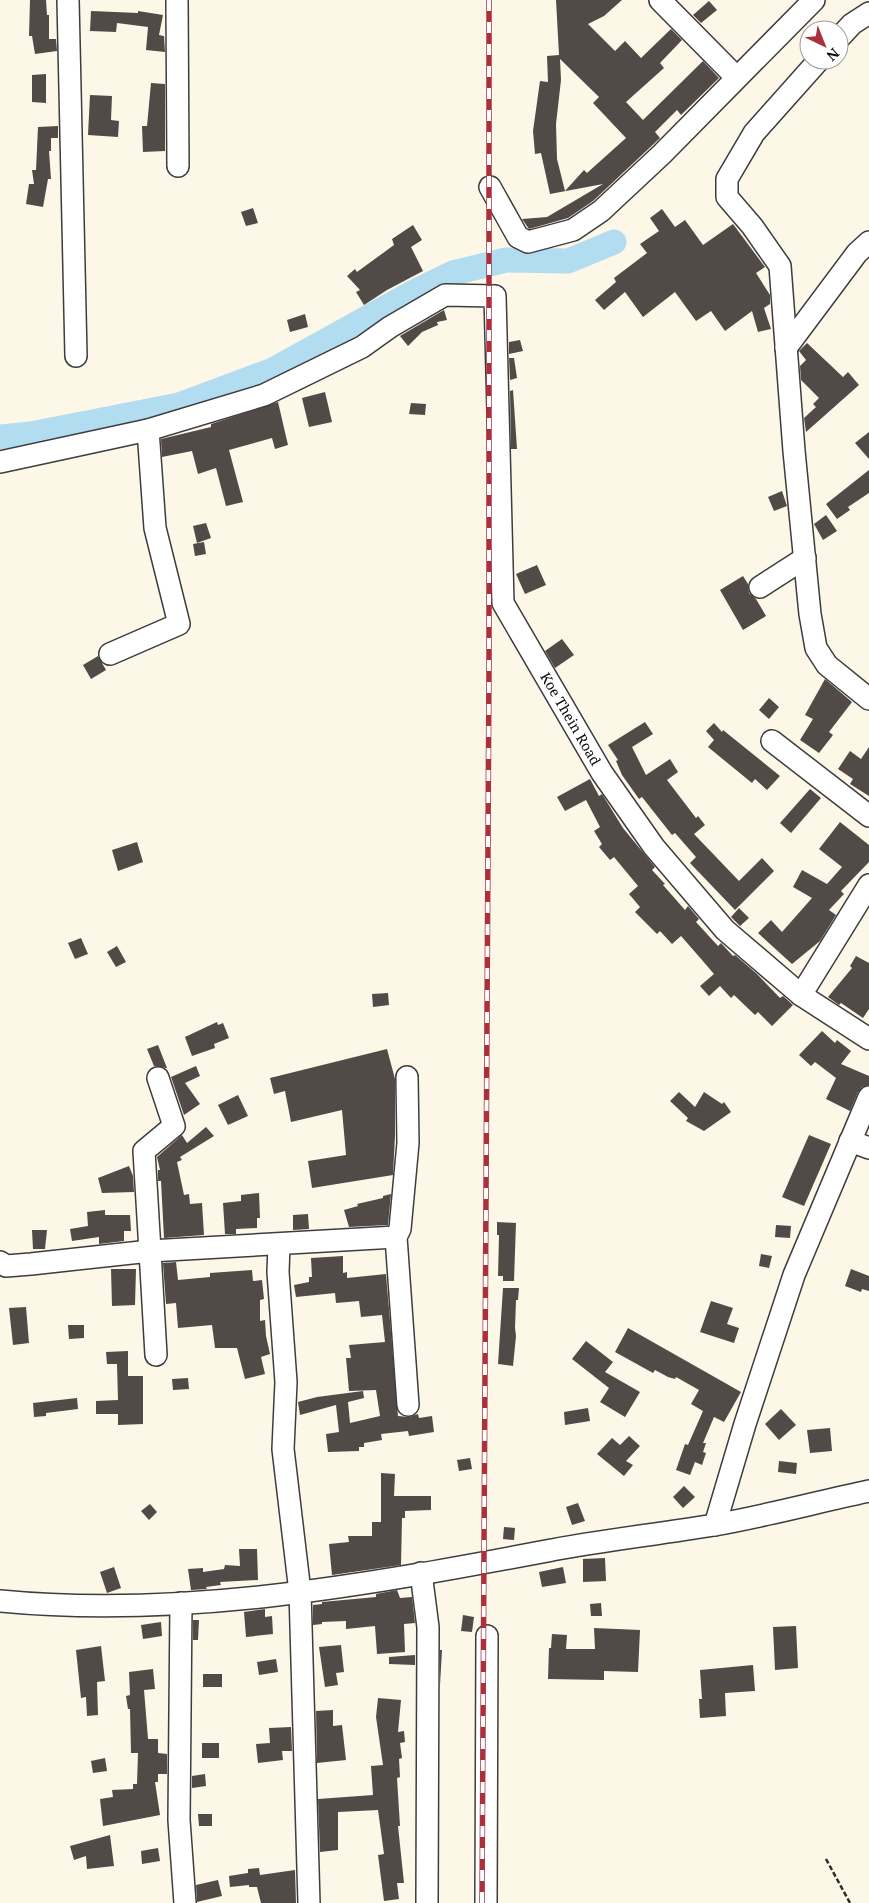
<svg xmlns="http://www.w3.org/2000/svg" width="869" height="1903" font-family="'Noto Serif',serif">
<rect width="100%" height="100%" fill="#fdf7e8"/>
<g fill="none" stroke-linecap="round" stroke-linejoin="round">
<polyline stroke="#b2dcef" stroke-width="25" points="0,437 31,434 179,405 273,370 414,292 453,273 506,260 568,261 614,242"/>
</g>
<g fill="#514a47" fill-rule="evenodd">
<polygon points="30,0 46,0 47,15 49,15 49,39 56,39 57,51 35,54 32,36 29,36"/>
<path d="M556,0H622L604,16L588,24L615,51L625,41L641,58L671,29L682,40L660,63L664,68L626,102L643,120L703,61L719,78L681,115L677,110L655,132L660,138L593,201L568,218L529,229L522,219L547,217L603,184L550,194L541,153L535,154L533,131L540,81L548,82L547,56L559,55ZM560,59L599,97L593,103L626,138L587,173L584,170L565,191L557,159L556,124L561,80Z"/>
<polygon points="709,1 717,10 701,23 693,15"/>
<polygon points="91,11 138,13 138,11 163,15 159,35 164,36 165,52 146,50 148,27 117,23 116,32 90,31"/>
<polygon points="46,74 46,103 32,102 32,75"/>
<polygon points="151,83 165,84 165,151 143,152 142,126 147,126"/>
<polygon points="90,95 112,96 111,120 119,121 118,137 88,135"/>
<polygon points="58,126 58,138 51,138 51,151 49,151 51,179 48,179 43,207 26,204 29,184 34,184 32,170 36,170 38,127"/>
<polygon points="253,208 258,223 246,226 241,212"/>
<polygon points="662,209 675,227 685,220 703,245 733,224 765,267 756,273 770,295 770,304 764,308 771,329 758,332 752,311 725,331 711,311 696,321 675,292 643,317 625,292 604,310 595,300 616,282 614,278 647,253 640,244 659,231 650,218"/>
<polygon points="413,225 422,240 411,247 423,271 387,290 364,305 356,292 360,290 347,276 355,269 357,272 394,245 392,239"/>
<polygon points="444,310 447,320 437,322 438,325 422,332 408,346 400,336"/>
<polygon points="305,314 308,327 290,332 287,320"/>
<polygon points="520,340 523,351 509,354 509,342"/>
<polygon points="807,343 843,377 848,372 859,385 806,432 804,418 816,407 813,404 819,398 801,380 800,366 806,360 799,351"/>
<polygon points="509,358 514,358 517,378 510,380"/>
<polygon points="513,390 517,449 511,449 510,391"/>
<polygon points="325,392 332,422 309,427 302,398"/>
<polygon points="278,402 288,445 275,449 272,438 229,450 243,502 226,506 216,468 198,474 192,451 162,457 161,439 211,427 211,424"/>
<polygon points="411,403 426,404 425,415 409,414"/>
<polygon points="869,432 869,459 855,443"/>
<polygon points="869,470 869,493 848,507 850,510 837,519 826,504"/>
<polygon points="782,491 787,506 774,511 768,497"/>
<polygon points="826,515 837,531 823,540 814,524"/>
<polygon points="206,523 211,538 197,543 193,526"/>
<polygon points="204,542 206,554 195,556 193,544"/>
<polygon points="537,565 546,585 525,594 516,574"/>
<polygon points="743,576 748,584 749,593 756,599 766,616 743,630 720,590"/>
<polygon points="562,639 574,655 555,668 545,651"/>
<polygon points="98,656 106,670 91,679 83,665"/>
<polygon points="825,679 852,702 829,732 833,735 819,753 800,740 813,719 805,715"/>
<polygon points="769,698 779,707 769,719 759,710"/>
<polygon points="645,722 653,734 632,747 646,775 670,759 678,772 667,780 696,818 698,816 705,825 694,834 739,881 762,858 774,871 735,910 690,863 696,857 675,833 672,835 642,797 639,799 622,775 616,761 618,760 608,745"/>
<polygon points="714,723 722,732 723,730 780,776 767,790 755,779 752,783 708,747 714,740 706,731"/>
<polygon points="869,747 869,796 850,784 853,779 838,769 850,751 861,759"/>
<polygon points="590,779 599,796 602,794 623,828 655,867 652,870 665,884 663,885 685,910 688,906 699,919 696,922 718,946 721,943 733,956 735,955 757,974 780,998 783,996 793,1005 772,1026 758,1012 755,1015 734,995 731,998 720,986 709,996 700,986 714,974 702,960 681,936 672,944 660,931 657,934 635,912 640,907 629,894 638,886 614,857 610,860 599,847 602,844 594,831 600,827 586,800 565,811 557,797"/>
<polygon points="810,789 821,798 791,833 780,823"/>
<polygon points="840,822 869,845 869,862 841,891 844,894 829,910 836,915 820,941 792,964 758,933 771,920 782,932 812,898 793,887 802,870 827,884 842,867 819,849"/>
<polygon points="137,842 143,862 118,871 112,850"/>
<polygon points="739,908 749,918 740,926 731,917"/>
<polygon points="81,938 88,954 75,959 68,943"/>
<polygon points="117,946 126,962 116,967 107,952"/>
<polygon points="856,956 869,963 869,1009 863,1018 841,1003 839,1005 828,997 852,968 850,966"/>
<polygon points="388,993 389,1005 373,1007 372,994"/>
<polygon points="217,1022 218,1025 223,1023 229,1038 214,1044 215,1048 192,1056 185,1037"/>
<polygon points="822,1031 835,1043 837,1040 851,1051 841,1064 869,1076 869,1085 862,1087 858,1092 850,1111 826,1099 836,1078 815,1062 811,1066 799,1055"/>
<polygon points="158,1045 167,1068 166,1068 154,1066 147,1049"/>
<polygon points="387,1049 395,1079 395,1136 393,1175 312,1188 308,1161 346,1155 342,1110 291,1122 285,1091 274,1094 270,1078"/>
<polygon points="196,1066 200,1076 185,1083 200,1104 184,1115 171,1077"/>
<polygon points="679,1092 695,1107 704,1092 722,1104 724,1102 731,1112 704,1131 686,1121 688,1118 670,1101"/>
<polygon points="238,1095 248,1116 228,1125 218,1105"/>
<polygon points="206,1127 214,1136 180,1157 182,1160 177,1162 184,1195 189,1194 190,1204 202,1203 204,1235 164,1238 161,1181 158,1181 158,1170 160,1170 157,1157 182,1135 187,1143"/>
<polygon points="809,1135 831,1144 804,1206 782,1197"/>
<polygon points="129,1166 133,1176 134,1192 102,1193 98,1178"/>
<polygon points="259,1193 260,1218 257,1218 257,1228 236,1229 236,1234 225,1234 223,1203 241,1201 241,1195"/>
<polygon points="391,1194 388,1225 349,1227 344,1210 358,1206 357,1204 383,1198 383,1196"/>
<polygon points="105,1210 105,1215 130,1215 131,1231 124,1231 124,1241 99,1244 99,1237 72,1241 70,1229 88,1226 87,1212"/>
<polygon points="308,1214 309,1229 293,1230 293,1215"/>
<polygon points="497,1222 516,1223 514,1281 503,1281 503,1276 498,1276 499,1235 497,1235"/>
<polygon points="776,1225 791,1226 790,1238 775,1237"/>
<polygon points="32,1230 47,1230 45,1249 33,1249"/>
<polygon points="761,1254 772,1256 769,1268 759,1266"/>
<polygon points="343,1256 343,1273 347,1272 347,1278 386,1274 398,1416 409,1417 418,1414 419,1418 432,1416 434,1432 409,1436 408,1431 381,1434 382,1440 364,1443 364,1447 359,1447 359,1451 328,1452 326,1434 339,1432 336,1405 300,1415 298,1402 317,1397 363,1391 364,1398 348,1402 350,1423 380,1416 376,1390 349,1391 346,1358 351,1358 349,1345 385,1342 382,1315 361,1317 359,1301 336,1303 335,1293 296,1297 294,1285 309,1282 309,1277 312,1277 311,1258"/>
<polygon points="176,1262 178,1280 210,1277 210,1273 252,1270 253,1281 262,1280 264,1299 260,1300 260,1321 265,1320 266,1336 270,1354 261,1357 265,1374 245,1379 237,1348 215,1348 212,1325 178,1328 176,1303 166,1304 163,1263"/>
<polygon points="111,1269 136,1269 135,1305 112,1306"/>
<polygon points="851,1269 869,1276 869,1291 862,1289 861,1292 845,1286"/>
<polygon points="503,1288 519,1288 518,1300 516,1300 515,1328 516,1336 513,1366 498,1364"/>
<polygon points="711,1301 733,1308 727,1324 739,1328 734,1343 700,1332"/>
<polygon points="26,1307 29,1343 13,1345 9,1308"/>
<polygon points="68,1325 84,1325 84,1338 69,1339"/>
<polygon points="628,1328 741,1392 724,1422 714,1417 703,1443 706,1443 703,1452 706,1453 702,1465 695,1462 690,1475 676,1470 685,1444 688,1445 703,1411 691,1404 699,1390 676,1377 675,1379 668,1377 655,1370 653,1373 615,1352"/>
<polygon points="586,1341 613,1362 605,1372 640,1392 625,1417 600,1402 609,1388 572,1359"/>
<polygon points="128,1351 128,1376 143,1376 143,1424 118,1425 118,1414 96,1414 96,1401 118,1400 117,1364 107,1364 106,1352"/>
<polygon points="188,1378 189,1389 173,1390 172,1379"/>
<polygon points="77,1398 78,1409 46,1413 46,1416 34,1417 33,1403"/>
<polygon points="588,1408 590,1421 565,1425 564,1412"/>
<polygon points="781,1409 796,1425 779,1440 765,1424"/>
<polygon points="830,1428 832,1451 810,1453 807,1430"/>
<polygon points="629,1436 640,1446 626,1461 633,1465 624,1476 597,1454 612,1438 620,1445"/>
<polygon points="470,1458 472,1469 459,1471 457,1460"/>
<polygon points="779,1461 797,1463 796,1474 778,1472"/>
<polygon points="381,1473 395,1474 394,1496 431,1496 431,1510 405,1511 405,1518 402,1518 401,1565 332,1575 329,1544 349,1542 348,1536 372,1536 372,1522 381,1522"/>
<polygon points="684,1486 695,1497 683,1508 673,1497"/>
<polygon points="578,1503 585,1521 572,1525 566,1507"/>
<polygon points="150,1504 157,1512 149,1520 141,1511"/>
<polygon points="504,1527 515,1528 514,1540 503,1539"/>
<polygon points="239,1549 257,1549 258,1580 220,1582 221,1585 206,1587 207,1589 191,1590 188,1569 203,1568 203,1572 224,1569 225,1565 240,1566"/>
<polygon points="605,1558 606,1581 583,1582 583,1559"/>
<polygon points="114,1567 121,1588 107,1593 100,1572"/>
<polygon points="563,1567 566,1583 542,1587 539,1572"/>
<polygon points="397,1590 400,1598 412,1597 415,1623 404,1624 405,1652 377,1654 375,1626 346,1629 346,1621 322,1622 322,1624 313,1625 313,1605 322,1604 322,1602 376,1597 376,1594"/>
<polygon points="601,1603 602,1616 591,1616 590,1604"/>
<polygon points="265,1609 265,1617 272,1616 273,1634 246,1637 244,1612"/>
<polygon points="463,1615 474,1617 472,1632 461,1631"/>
<polygon points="193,1620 199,1620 198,1640 193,1640"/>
<polygon points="161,1622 162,1636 143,1639 141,1625"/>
<polygon points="796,1626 798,1668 775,1670 773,1627"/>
<polygon points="594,1628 640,1630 638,1672 604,1671 604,1680 548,1679 549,1648 551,1648 552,1634 567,1635 566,1649 595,1649"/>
<polygon points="341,1645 344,1672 336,1673 338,1685 325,1687 319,1647"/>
<polygon points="101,1646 105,1681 97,1682 98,1715 87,1716 86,1697 81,1698 76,1650"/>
<polygon points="440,1650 442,1650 440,1685"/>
<polygon points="415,1655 415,1665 389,1664 389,1657"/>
<polygon points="276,1659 278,1672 259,1675 257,1662"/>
<polygon points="753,1665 755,1691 725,1693 726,1716 700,1718 699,1699 702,1699 700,1670"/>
<polygon points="153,1669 155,1689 144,1690 148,1739 158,1739 158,1753 167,1754 167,1774 158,1774 158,1782 155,1782 160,1815 103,1826 100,1799 113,1797 112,1790 133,1789 133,1784 137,1784 138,1753 131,1753 130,1709 128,1709 126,1696 130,1695 129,1672"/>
<rect x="203" y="1674" width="19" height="13"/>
<polygon points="378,1698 401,1700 398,1732 404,1731 405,1742 400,1743 402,1758 399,1759 400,1777 397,1778 400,1826 398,1826 404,1883 397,1883 399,1899 384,1901 378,1855 384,1854 378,1810 338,1812 338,1850 320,1852 318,1799 373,1795 371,1766 383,1765 376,1717"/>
<polygon points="333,1710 333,1726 342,1725 346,1760 317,1763 316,1711"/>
<polygon points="291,1727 292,1751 282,1751 283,1760 258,1763 256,1744 270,1743 269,1728"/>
<rect x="202" y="1743" width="17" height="15"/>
<polygon points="105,1758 107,1771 93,1773 91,1761"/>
<polygon points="205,1774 206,1786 192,1788 192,1776"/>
<polygon points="198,1814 212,1814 212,1826 199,1826"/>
<polygon points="110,1835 114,1866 87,1869 86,1856 74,1860 70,1846"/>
<polygon points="158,1848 160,1861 142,1864 141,1851"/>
<polygon points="259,1868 260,1875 295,1870 296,1903 261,1903 257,1887 249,1887 249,1885 230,1887 229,1876 248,1873 248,1869"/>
<polygon points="218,1880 222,1896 197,1902 196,1885"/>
</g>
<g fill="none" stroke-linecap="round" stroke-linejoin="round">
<g stroke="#3d3d3d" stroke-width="24">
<g id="minor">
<polyline points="68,0 76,356"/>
<polyline points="177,0 178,166"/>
<polyline points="660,0 736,77"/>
<polyline points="839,38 852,24 869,13"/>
<polyline points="819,60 754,133 727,179 727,197 752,226 780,266 794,451 810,614 816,648 827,665 869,699"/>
<polyline points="490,187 518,237 528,242 573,230 601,211 662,154 814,0"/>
<polyline points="786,348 857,253 869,242"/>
<path id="s1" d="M0,462L148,430L264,395L362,347L390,327L445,295L495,296L503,603L602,773L654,847L725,930L801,995L869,1039"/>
<polyline points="760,587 805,558"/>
<polyline points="110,654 179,624 155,528 148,430"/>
<polyline points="772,741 869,816"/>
<polyline points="801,995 869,885"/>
<polyline points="407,1077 408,1143 400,1229 396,1237 408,1405"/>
<polyline points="158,1078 174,1126 144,1151 150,1251 396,1237"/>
<polyline points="850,1141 869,1148"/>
<polyline points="279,1245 278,1272 286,1382 283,1449 300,1592 309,1903"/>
<polyline points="0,1262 6,1266 31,1264 150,1251 156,1355"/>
<polyline points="715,1525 745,1424 794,1275 869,1097"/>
<polyline points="421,1573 428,1627 427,1903"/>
<path d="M0,1601C185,1619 371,1584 552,1550C606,1540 660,1534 714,1525C766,1516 817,1502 869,1491"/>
<polyline points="181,1603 179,1820 185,1903"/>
<polyline points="486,1903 487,1636"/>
</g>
</g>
<polyline stroke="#2c2c2c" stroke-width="2.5" stroke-dasharray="5 2.5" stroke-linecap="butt" points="826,1859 850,1903"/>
<use href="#minor" stroke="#fff" stroke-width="21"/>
<g stroke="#ab303e" stroke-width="5.5">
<polyline id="rail" points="482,1903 489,666 489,0"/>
</g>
<use href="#rail" stroke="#fff" stroke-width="4" stroke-dasharray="11" stroke-linecap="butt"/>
</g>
<g text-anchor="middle" stroke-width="5" stroke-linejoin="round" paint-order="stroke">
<g font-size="14" fill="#0a0a0a" stroke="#fff">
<text dy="5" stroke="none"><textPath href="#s1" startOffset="971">Koe Thein Road</textPath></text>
</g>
</g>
<g transform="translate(824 45) rotate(137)"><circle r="24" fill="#ffffff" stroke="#9d9d9d"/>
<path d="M0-4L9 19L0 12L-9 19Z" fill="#ab303e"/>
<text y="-8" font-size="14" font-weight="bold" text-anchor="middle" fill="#0a0a0a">N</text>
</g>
</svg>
